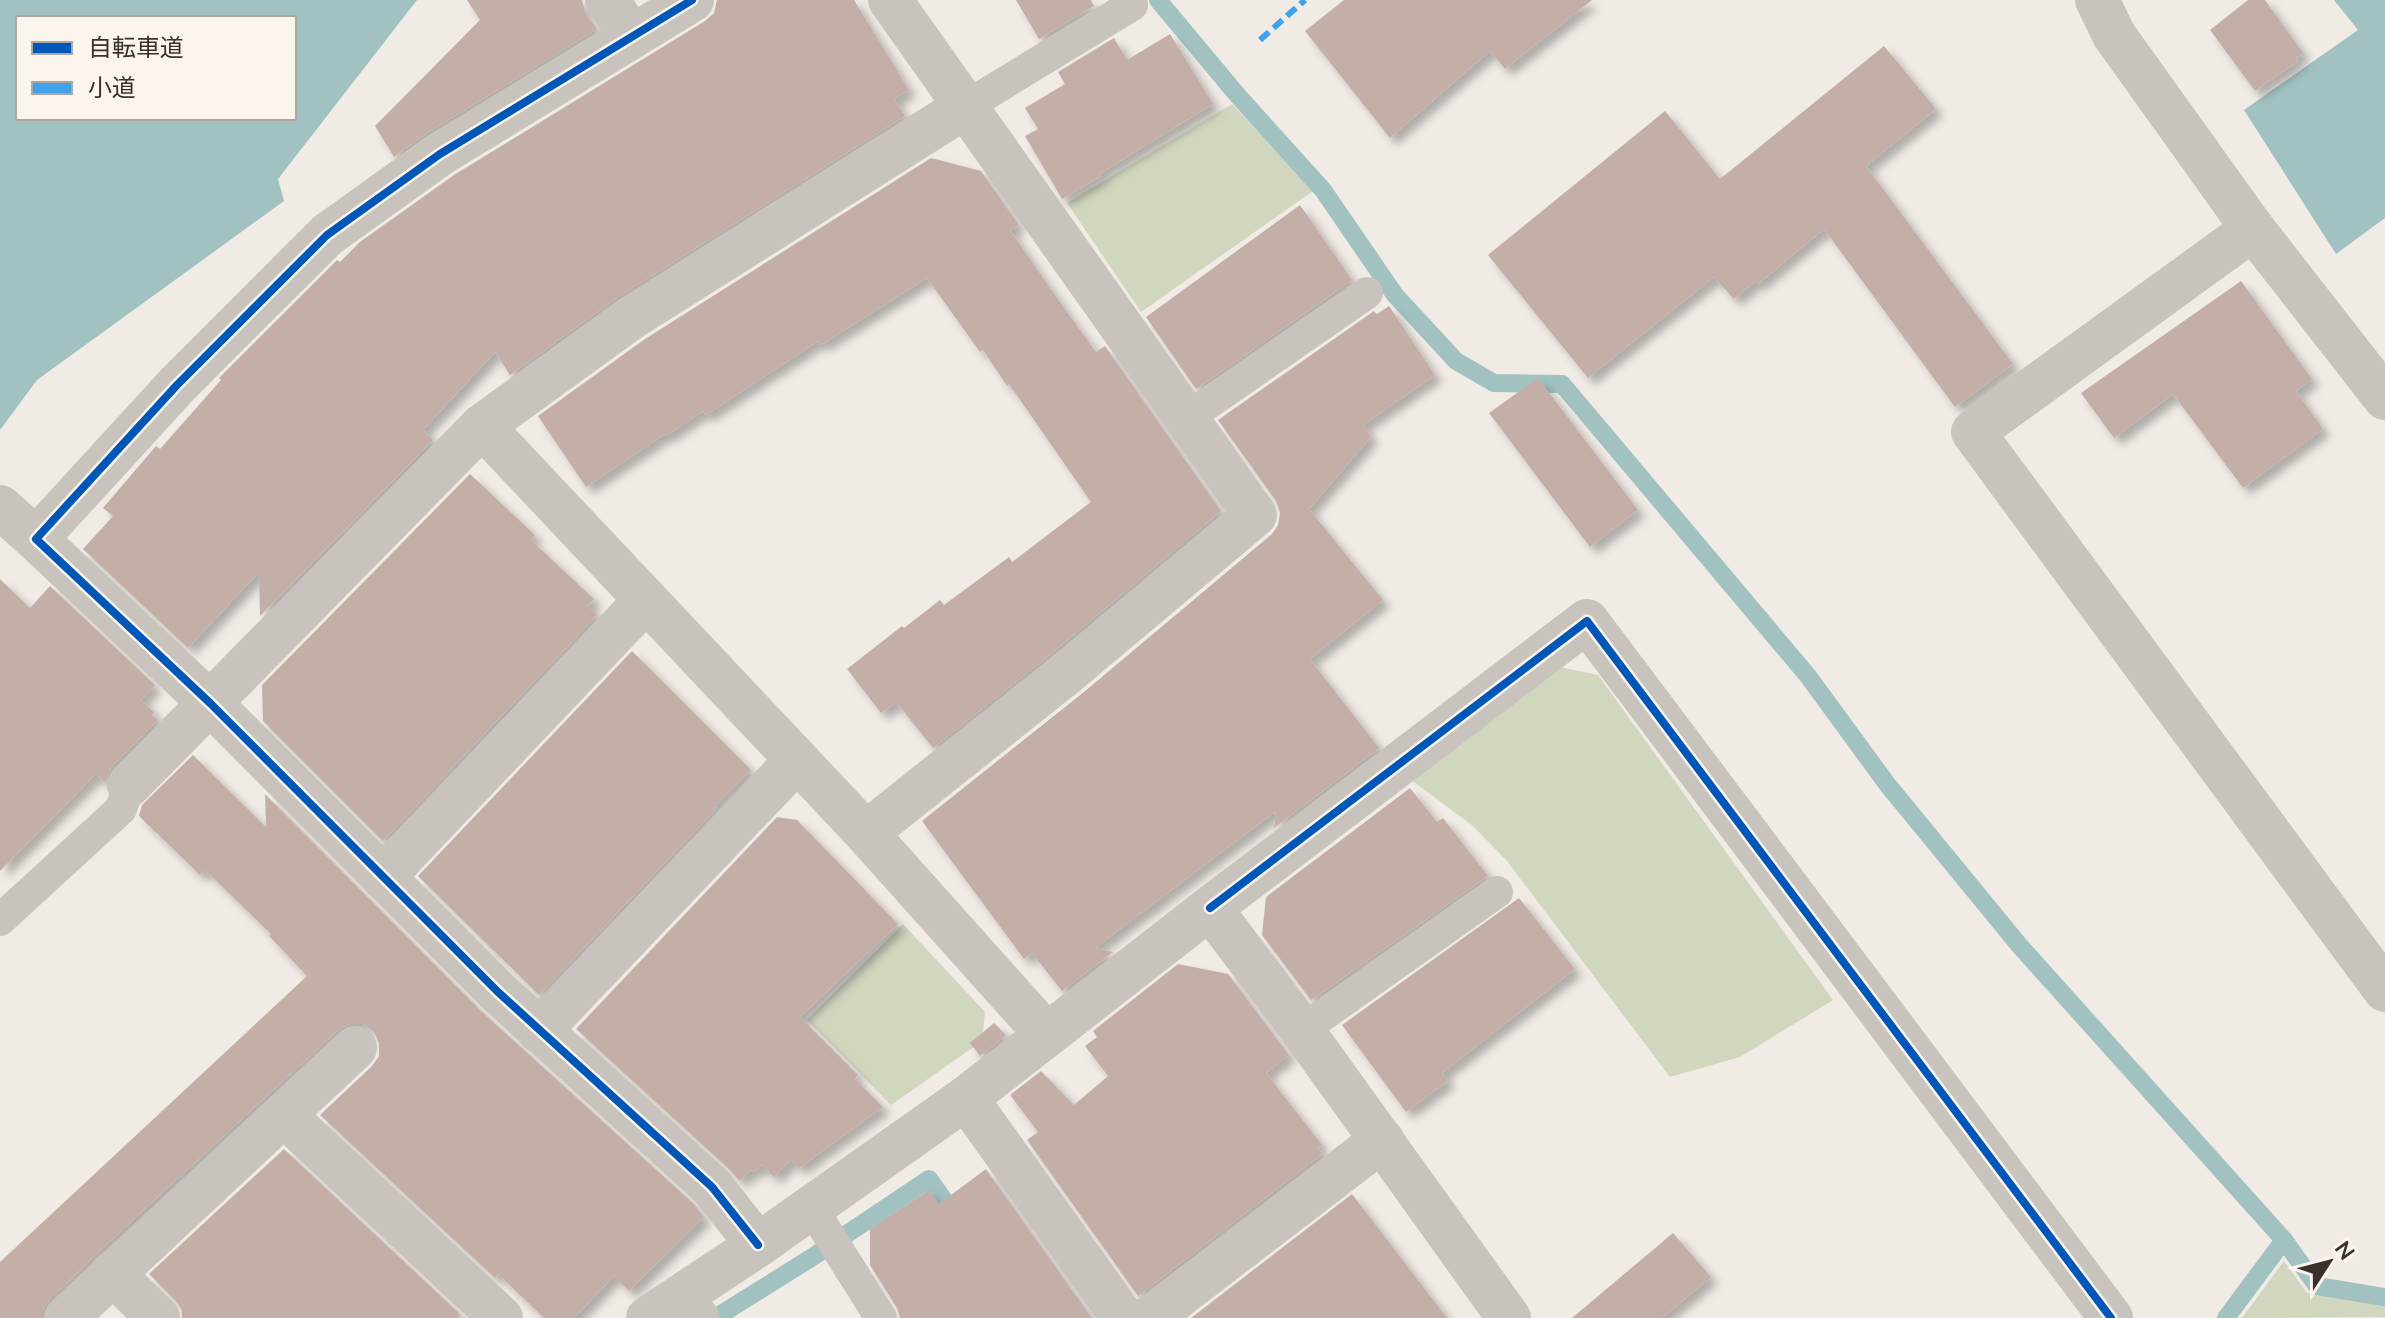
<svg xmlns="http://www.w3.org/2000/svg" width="2385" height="1318" font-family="'Nunito Sans','Noto Sans JP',sans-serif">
<defs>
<filter id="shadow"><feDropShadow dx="7" dy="7" stdDeviation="4" flood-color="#0004"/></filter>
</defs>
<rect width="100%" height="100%" fill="#f0ebe5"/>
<g fill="#d1d6bf">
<polygon points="1232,104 1313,191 1141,312 1067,203"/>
<polygon points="1555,666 1598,675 1833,1000 1740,1057 1670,1077 1507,861 1473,826 1410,779"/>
<polygon points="903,924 985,1012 982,1041 891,1105 807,1020"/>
<polygon points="2284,1261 2307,1293 2385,1304 2385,1317 2242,1318"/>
</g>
<g fill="#a1c2c1" fill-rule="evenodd">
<path d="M0,0H417L278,179L284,201L37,380L0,430ZM294,18V118H18V18Z"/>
<polygon points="2334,0 2385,0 2385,218 2336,254 2244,110 2358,30"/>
</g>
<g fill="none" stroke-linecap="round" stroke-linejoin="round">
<g stroke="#a1c2c1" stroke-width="18">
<polyline points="1158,0 1239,97 1323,190 1395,295 1456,361 1494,383 1562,384 1808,676 1887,784 2019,945 2284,1240 2317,1286 2385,1297"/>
<polyline points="715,1318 811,1258 929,1179 958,1220"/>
<polyline points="2226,1318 2284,1240"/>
</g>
</g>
<g fill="#c3afa7" filter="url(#shadow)">
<polygon points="467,0 582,0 586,14 597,29 427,133 394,157 375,126 480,20"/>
<polygon points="717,0 854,0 909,90 894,99 905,116 618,297 510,375 495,352 423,430 433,440 260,616 259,572 188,648 83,549 113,516 103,508 156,446 160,449 221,380 219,378 337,260 340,262 360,242 454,175 705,21 714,13"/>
<polygon points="1016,0 1091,0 1094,6 1039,39"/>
<polygon points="1344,0 1592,0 1505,69 1490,51 1390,138 1305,31"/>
<polygon points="2248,0 2265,0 2303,53 2296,58 2298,61 2255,91 2210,30"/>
<polygon points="1170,34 1213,104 1099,174 1101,176 1062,199 1025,136 1038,129 1025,108 1065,84 1058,72 1114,38 1127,60"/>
<polygon points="1884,46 1936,109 1866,166 2013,364 1955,407 1824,229 1758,284 1756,281 1734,299 1714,277 1588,378 1488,255 1665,111 1720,179"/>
<polygon points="931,158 981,171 1019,225 1010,230 1059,301 1096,352 1105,346 1221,511 1052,653 933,748 896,702 881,713 847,669 902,626 904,628 940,600 944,605 1009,557 1012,562 1091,502 1009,384 1007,386 983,350 980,352 927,278 821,345 818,341 706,415 703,411 666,436 665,434 586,487 538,416 645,339"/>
<polygon points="1300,205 1352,280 1196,389 1146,317"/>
<polygon points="2241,281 2312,379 2296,391 2323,429 2243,488 2173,394 2114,438 2081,393"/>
<polygon points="1389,306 1435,375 1363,425 1371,437 1309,509 1383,600 1310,659 1379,748 1274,828 1276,811 1095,948 1113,952 1062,991 1032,953 1024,959 922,821 1084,692 1272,534 1278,525 1280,513 1276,501 1218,420 1374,311 1377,314"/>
<polygon points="1538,378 1638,510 1590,547 1489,413"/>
<polygon points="470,474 535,535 531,540 594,599 588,606 597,615 383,841 263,721 262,685"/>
<polygon points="0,579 30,608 50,586 155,685 141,700 154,712 152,715 158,720 111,767 105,782 96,774 0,871"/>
<polygon points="632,651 751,770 714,807 717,808 539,995 418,876"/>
<polygon points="193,755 266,827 265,794 480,1010 694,1204 704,1217 629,1291 614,1276 574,1318 544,1318 498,1274 495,1278 320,1115 372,1066 379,1056 379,1043 374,1032 363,1024 350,1024 338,1030 95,1255 49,1300 42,1310 42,1318 0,1318 0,1262 307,976 269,936 271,934 205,870 200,875 139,816 142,805"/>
<polygon points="1410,788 1437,822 1443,818 1488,876 1311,1000 1262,935 1266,897"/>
<polygon points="777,817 797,820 898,924 800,1017 858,1075 855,1079 883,1107 799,1168 791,1160 774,1177 762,1165 754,1172 751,1170 740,1181 729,1169 576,1029"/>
<polygon points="1519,898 1575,969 1442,1073 1448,1081 1406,1112 1342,1025"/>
<polygon points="1178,964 1228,974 1289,1055 1266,1073 1322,1145 1317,1148 1322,1154 1138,1296 1027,1140 1038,1132 1010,1095 1041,1071 1074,1105 1108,1076 1085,1046 1097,1037 1093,1031"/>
<polygon points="994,1023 1006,1035 980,1056 970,1043"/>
<polygon points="284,1149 460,1314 457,1318 182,1318 182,1311 176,1301 149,1274"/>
<polygon points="986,1169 1092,1318 900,1318 897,1308 870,1265 870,1229 929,1190 939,1204"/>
<polygon points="1352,1194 1447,1318 1191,1318"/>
<polygon points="1673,1233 1711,1277 1662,1318 1572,1318"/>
</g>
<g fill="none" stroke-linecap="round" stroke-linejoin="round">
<g stroke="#c9c3be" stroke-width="32">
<polyline points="965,107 1132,5"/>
<polyline points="1187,418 1367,293"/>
<polyline points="0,920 121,809 129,785"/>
<polyline points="1302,1030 1497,892"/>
<polyline points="811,1207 881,1318"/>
<polyline points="687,1292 704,1318"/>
</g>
<g stroke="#c9c3be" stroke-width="44">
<polyline points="607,0 632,36"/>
<polyline points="692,0 440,154 327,235 177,385 36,539 210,703 498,992 712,1187 758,1245"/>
<polyline points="2097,0 2114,35 2253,229 2385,398"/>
<polyline points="2253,229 1973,432 2385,990"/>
<polyline points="482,426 866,833 1046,1034"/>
<polyline points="0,507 36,539"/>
<polyline points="129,785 482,426 631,318 965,107"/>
<polyline points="866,833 1068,672 1255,515 890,0"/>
<polyline points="383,877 646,600"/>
<polyline points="1210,908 1587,621 2111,1318"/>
<polyline points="539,1031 797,760"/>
<polyline points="966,1098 1123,1318"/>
<polyline points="284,1115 501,1318"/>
<polyline points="112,1273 158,1318"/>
<polyline points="66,1318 355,1048"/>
<polyline points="648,1318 758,1245 966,1098 1210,908 1302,1030 1509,1318"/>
<polyline points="1150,1318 1382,1140"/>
</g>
<polyline stroke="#3fa3eb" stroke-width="6" stroke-dasharray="12 6" stroke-linecap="butt" points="1260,40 1305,0"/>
<g stroke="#fbf5ee" stroke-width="13">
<g id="cycleway">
<polyline points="692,0 440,154 327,235 177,385 36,539 210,703 498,992 712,1187 758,1245"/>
<polyline points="1210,908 1587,621 2111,1318"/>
</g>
</g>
<use href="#cycleway" stroke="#0057b8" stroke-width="8"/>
</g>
<rect x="16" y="16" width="280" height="104" fill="#fbf5ee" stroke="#aea6a0" stroke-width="2"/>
<rect x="32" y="42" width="40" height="12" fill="#0057b8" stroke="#aea6a0" stroke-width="2"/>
<text x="88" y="56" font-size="24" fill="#3b302b">自転車道</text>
<rect x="32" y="82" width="40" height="12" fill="#3fa3eb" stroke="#aea6a0" stroke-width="2"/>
<text x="88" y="96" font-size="24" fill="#3b302b">小道</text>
<g transform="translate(2329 1262) rotate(54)" stroke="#fbf5ee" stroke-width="6" paint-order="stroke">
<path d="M0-6L14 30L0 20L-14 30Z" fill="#3b302b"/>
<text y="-12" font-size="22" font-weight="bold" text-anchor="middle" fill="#3b302b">N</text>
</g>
</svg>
